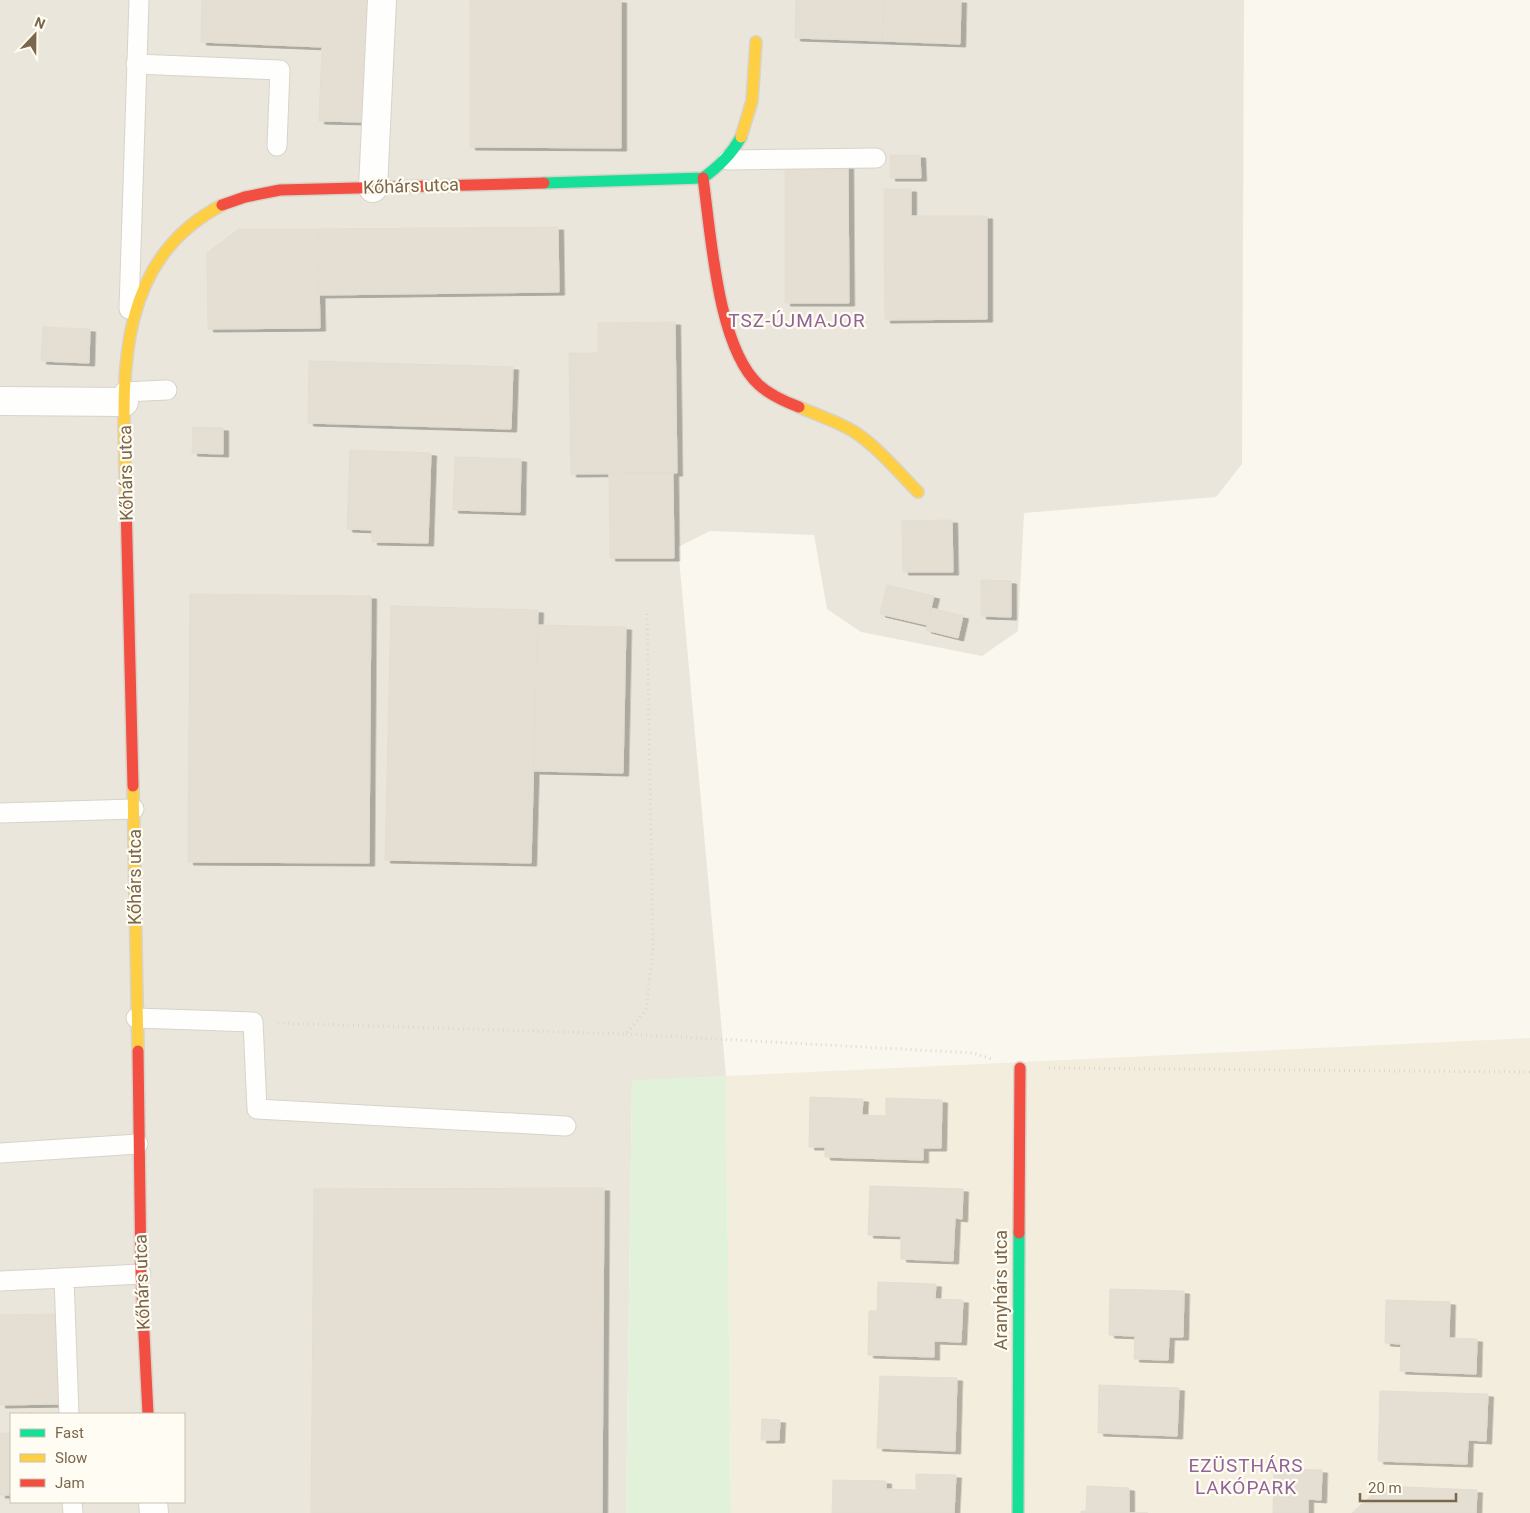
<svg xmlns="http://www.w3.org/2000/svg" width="1530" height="1513" font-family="Roboto,sans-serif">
<defs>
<filter id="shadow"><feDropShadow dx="5.5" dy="3" stdDeviation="0" flood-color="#0004"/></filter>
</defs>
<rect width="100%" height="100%" fill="#faf7ef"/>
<polygon fill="#f3eddd" points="1530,1038 1530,1513 731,1513 726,1076"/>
<path fill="#eae6db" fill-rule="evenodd" d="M0,0H1244L1242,464L1216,497L1024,513L1018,631L982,656L861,632L827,609L814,535L710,531L678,547L726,1076L632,1081L626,1513H0ZM11,1414H184V1502H11Z"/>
<polygon fill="#e2f2da" points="726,1076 731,1513 626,1513 632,1080"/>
<g fill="#e5dfd3" stroke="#e3ddd1" filter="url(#shadow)">
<polygon points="202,0 368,0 363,122 319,121 322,47 201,42"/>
<polygon points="470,0 621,0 621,148 470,147"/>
<polygon points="796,0 884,0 882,41 795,38"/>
<polygon points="884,0 961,0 960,44 882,41"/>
<polygon points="890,155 920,155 921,178 890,178"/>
<polygon points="785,164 848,164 849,303 785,303"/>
<polygon points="884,189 911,189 911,217 884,216"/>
<polygon points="884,216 987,216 987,319 885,320"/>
<polygon points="558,227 559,292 319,295 318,229"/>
<polygon points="239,229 318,229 320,328 208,329 207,253"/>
<polygon points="675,322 677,473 571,474 569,353 598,353 598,323"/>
<polygon points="43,327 90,329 89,363 41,361"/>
<polygon points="309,361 513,367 511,429 308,423"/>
<polygon points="193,427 223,428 223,454 192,453"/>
<polygon points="350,450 431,453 428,543 372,542 372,530 347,529"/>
<polygon points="455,457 521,459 520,512 453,510"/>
<polygon points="609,473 673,473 674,558 610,558"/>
<polygon points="952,520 953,572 903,572 902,521"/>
<polygon points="981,580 1011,581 1011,617 981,616"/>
<polygon points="887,585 934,596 927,625 880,614"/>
<polygon points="190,594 371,596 369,863 188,862"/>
<polygon points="391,606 538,610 531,863 385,860"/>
<polygon points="931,608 963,616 958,638 926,630"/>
<polygon points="537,625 626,627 623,773 534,771"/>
<polygon points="810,1097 863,1099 862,1115 886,1116 886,1098 942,1100 941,1148 923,1148 923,1160 825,1157 825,1147 809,1147"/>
<polygon points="870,1186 963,1189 962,1219 955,1218 953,1261 901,1259 901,1236 868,1235"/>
<polygon points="604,1188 602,1513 311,1513 314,1189"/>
<polygon points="878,1282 936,1284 935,1299 963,1300 961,1342 934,1341 934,1357 868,1355 869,1311 877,1311"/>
<polygon points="1110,1289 1184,1291 1183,1337 1169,1337 1168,1360 1134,1359 1135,1336 1109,1335"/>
<polygon points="1386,1300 1450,1302 1449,1338 1477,1339 1476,1374 1400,1371 1401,1344 1385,1343"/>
<polygon points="57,1314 60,1404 0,1405 0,1315"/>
<polygon points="880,1376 957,1378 955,1451 877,1448"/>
<polygon points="1099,1385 1179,1388 1177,1436 1098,1433"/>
<polygon points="1380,1391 1488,1394 1486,1441 1468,1440 1467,1464 1378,1461"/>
<polygon points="762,1419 780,1420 779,1440 761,1440"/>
<rect x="0" y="1433" width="11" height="62"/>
<polygon points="1274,1469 1322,1470 1321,1500 1308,1499 1308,1513 1273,1513"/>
<polygon points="916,1474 956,1475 954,1513 832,1513 833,1480 886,1481 886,1489 916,1490"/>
<polygon points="1087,1486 1129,1488 1129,1513 1148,1513 1081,1513 1081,1511 1086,1511"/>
<polygon points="1382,1486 1477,1490 1476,1513 1352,1513"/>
</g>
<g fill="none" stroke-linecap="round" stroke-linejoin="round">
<g stroke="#d8d3ca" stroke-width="21">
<g id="lane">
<polyline points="136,64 280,70 277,146"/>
<polyline points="728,160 876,158"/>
<polyline points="129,309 139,0"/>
<polyline points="124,392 167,390"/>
<polyline points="0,813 134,809"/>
<polyline points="136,1018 253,1022 257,1109 566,1126"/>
<polyline points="0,1153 138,1144"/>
<polyline points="0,1281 64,1278"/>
<polyline points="69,1414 64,1278 141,1274"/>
<polyline points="72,1502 73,1513"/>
</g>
</g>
<g stroke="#d8d3ca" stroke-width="30">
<g id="street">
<polyline points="373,188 382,0"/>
<polyline points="0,401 124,402"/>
<polyline points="153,1502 154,1513"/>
</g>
</g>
<g stroke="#d8d3ca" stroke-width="14">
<g id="fast">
<path d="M544,183L703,178C719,166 731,155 741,137"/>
<polyline points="1018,1513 1019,1233"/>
</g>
</g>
<g stroke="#d8d3ca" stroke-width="14">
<g id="slow">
<polyline points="741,137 752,101 756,42"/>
<path d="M799,407C817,415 836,421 853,431C878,447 897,471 918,492"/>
<path d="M126,502C124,393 107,265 222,205"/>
<polyline points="133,786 138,1051"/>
</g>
</g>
<g stroke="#d8d3ca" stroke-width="14">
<g id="jam">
<path d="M703,178C711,233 717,347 759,385C770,395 786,402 799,407"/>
<polyline points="222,205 245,197 280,190 544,183"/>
<polyline points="126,502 133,786"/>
<polyline points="138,1051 141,1274 148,1414"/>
<polyline points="1019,1233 1020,1068"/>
</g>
</g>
<g stroke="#ddd7cf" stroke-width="3" stroke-dasharray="1 4" stroke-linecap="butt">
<polyline points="278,1023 626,1034 646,1010 653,950 647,612"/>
<polyline points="626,1034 973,1053 992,1059"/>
<polyline points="1049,1068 1530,1072"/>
</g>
<use href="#lane" stroke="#fefefd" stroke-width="19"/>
<use href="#street" stroke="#fefefd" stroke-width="28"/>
<use href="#fast" stroke="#16e098" stroke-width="11"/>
<use href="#slow" stroke="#ffcf43" stroke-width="11"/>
<use href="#jam" stroke="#f24e42" stroke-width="11"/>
</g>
<g text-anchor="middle" stroke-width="4.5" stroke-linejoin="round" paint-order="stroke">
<g font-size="18" fill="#7b674b" stroke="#fffdf3">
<text transform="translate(411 186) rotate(-2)" y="6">Kőhárs utca</text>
<text transform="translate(126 473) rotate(-91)" y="6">Kőhárs utca</text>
<text transform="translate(135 877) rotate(-90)" y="6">Kőhárs utca</text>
<text transform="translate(142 1282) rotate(-92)" y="6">Kőhárs utca</text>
<text transform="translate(1001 1290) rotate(-90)" y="6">Aranyhárs utca</text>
</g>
<g font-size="19" letter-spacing="1" fill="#906497" stroke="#fffdf3">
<text x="797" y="327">TSZ-ÚJMAJOR</text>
<text x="1246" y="1472">EZÜSTHÁRS<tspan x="1246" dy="22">LAKÓPARK</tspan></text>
</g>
</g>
<rect x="10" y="1413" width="175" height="90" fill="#fffdf3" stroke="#cac1b0"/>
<rect x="20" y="1429" width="25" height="8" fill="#16e098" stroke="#cac1b0"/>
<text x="55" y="1438" font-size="15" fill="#7b674b">Fast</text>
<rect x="20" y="1454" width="25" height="8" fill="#ffcf43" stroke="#cac1b0"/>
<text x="55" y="1463" font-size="15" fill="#7b674b">Slow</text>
<rect x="20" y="1479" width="25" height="8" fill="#f24e42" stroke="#cac1b0"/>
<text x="55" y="1488" font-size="15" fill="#7b674b">Jam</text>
<g transform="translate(35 35) rotate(22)" stroke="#fffdf3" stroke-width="4" paint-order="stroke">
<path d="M0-4L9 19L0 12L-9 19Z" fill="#7b674b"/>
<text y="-8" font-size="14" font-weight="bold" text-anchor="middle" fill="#7b674b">N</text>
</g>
<path d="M1360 1493v8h96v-8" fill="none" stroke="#7b674b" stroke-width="2.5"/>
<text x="1368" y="1493" font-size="15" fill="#7b674b" stroke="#fffdf3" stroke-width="4" paint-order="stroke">20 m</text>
</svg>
